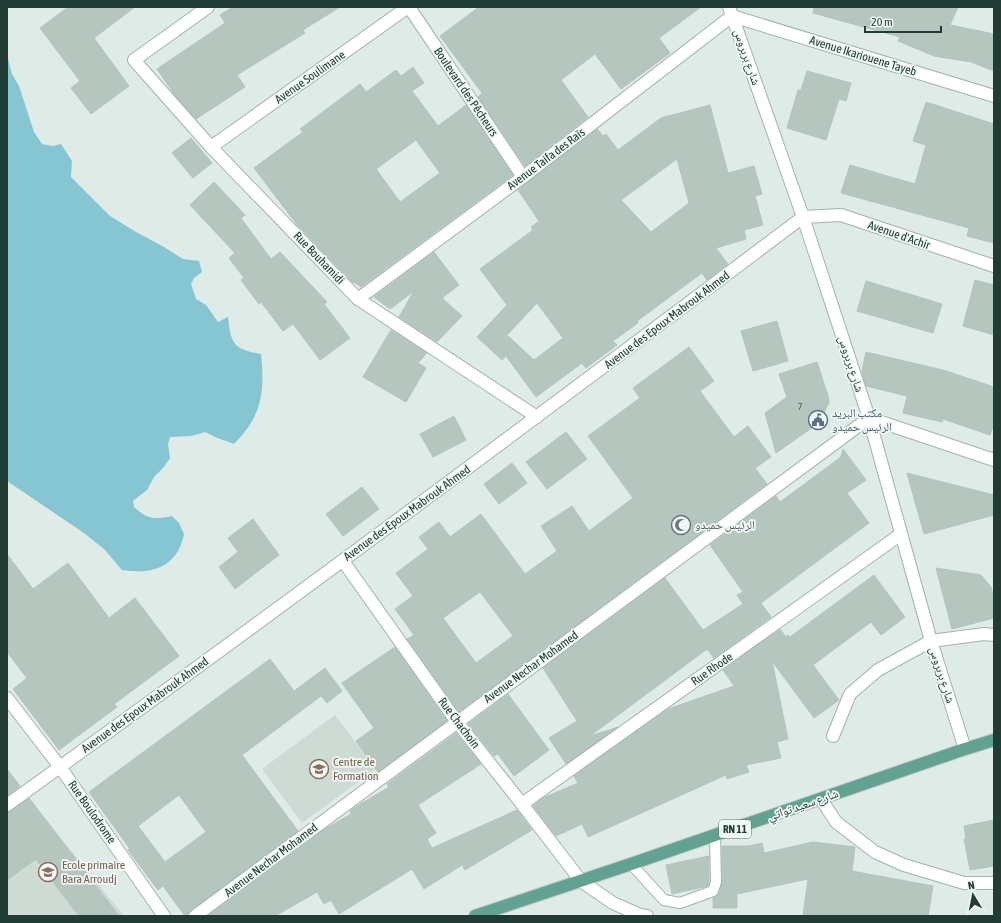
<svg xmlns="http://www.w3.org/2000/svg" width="1001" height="923" font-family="'Asap Condensed','Noto Naskh Arabic',sans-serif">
<rect width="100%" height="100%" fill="#dfebe6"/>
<g fill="#cedbd5">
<polygon points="335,715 376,769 302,823 262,769"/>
<polygon points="35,806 124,916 7,916 7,828"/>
</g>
<path fill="#85c6d2" d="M7,55L12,74L19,86L34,132L42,144L53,146L61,144L72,161L71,177L110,216L136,232L164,247L183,259L199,261L202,272L194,278L191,284L196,299L206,305L218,322L228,317C231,344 233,349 261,354C265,392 262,416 234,444L215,437L205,432L191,436L170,437L168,444L170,458L164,467L154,477L147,490L133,501L134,507C147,519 154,520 172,516L179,523L184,534C183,539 181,545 179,549C167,572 144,573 122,570L104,549L84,533L7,481Z"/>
<g fill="#b5c6bf" stroke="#b2c5bd" fill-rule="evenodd">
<polygon points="68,7 135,7 94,38 129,86 91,114 71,88 80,81 40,28"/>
<polygon points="233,7 340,7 303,30 305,33 237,75 245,87 196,119 176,97 157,69 225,23 220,15"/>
<polygon points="479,7 701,7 659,38 670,53 621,89 595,54 561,80 588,117 525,166 478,97 482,93 440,36"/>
<polygon points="814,7 958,7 950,25 994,34 994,71 971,62 934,56 898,41 900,37 813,13"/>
<path d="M413,67L424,83L412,91L438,126L466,105L513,175L361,287L354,282L353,283L298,226L254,168L303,132L300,129L360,84L366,92L396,70L401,76ZM416,140L440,173L400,202L376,169Z"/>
<polygon points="807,71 851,83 846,101 839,99 826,140 787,128 798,90 801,90"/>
<polygon points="926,102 994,124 994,243 967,236 969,228 841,193 850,165 915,184 926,145 913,141"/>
<path d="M710,105L728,173L754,166L762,194L755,196L763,225L744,230L746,239L716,248L728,264L707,280L702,273L637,321L638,323L613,341L617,345L586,368L582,363L536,397L506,356L502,360L477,337L507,305L480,269L533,230L531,227L539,221L518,190L597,129L603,136L606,134L618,150L661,118ZM677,159L689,203L651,232L621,200ZM537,303L563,338L534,360L507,335Z"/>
<polygon points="191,138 212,163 193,178 172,153"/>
<polygon points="214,182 245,215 241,218 271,259 280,252 327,302 324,304 350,338 320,360 293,324 283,331 261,302 259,304 241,280 244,278 229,258 235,253 190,205"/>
<polygon points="434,252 459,285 442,298 462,316 437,342 399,317 414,291 390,309 374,297"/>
<polygon points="975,280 994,285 994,335 963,326"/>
<polygon points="866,281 942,304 933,333 857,311"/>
<polygon points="777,321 788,361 753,371 741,331"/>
<polygon points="391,330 427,353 418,363 426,368 406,402 363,377"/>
<path d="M689,347L714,381L700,391L734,437L748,426L771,457L755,468L767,484L459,712L407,639L414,635L395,609L413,596L396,573L428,549L419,537L439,522L450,537L481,514L525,574L557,551L541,526L572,506L589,531L633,498L588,436L640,398L633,388ZM480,592L513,636L476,663L443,618Z"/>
<polygon points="866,352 943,370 994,387 994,424 990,435 943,419 942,422 903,413 907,396 866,386 862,371"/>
<polygon points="817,362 829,399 829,403 822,416 813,427 776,453 765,413 787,397 779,374"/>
<polygon points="454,416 466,440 433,457 420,434"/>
<polygon points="566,432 587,459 547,489 526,462"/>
<polygon points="843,449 866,480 847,493 869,523 761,603 771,617 714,658 707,649 590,736 618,727 566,764 549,738 577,721 543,668 665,578 703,630 743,604 737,595 743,592 710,545 776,496 780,502 841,457"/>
<polygon points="512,463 527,483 499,504 484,484"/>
<polygon points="907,473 994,495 994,515 924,534"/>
<polygon points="362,487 379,509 343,536 326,514"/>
<polygon points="253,519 279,555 235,589 219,567 238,552 228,538"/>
<polygon points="7,554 33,589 68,563 109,618 135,598 179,656 114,704 117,707 59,750 13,689 27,678 7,652"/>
<polygon points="936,568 981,575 991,587 994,600 994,618 952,629"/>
<polygon points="874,575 905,617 881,635 871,622 813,665 839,700 814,718 772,661 788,739 777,742 781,758 746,765 749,772 727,779 726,775 588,837 582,824 556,836 533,806 543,798 578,783 574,776 668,709 734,686 723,670 780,629 786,637 788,635 790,637"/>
<polygon points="395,647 447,721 378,772 356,741 374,728 342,683"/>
<path d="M270,659L294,691L325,668L342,691L327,703L321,696L242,755L298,831L191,910L188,916H185L163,886L158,890L128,850L130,849L89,792ZM179,795L206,832L165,862L138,826Z"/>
<polygon points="508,694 549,750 514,776 498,754 494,756 468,724"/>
<polygon points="456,733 481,764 418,805 436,833 427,839 432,848 517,810 532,830 465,870 462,865 424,889 412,869 339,914 331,900 324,904 317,892 275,916 208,916 325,829 351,814 350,811 357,806 389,787 387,784"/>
<polygon points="7,769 20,786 7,796"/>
<polygon points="29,798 119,916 79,916 36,859 7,880 7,812 11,811"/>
<polygon points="994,820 994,866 970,870 964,839 966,839 964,826"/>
<polygon points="813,842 855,847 852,871 933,886 928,916 803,916 808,879 737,894 737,908 713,908 713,898 719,893 722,882 722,846 749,846 762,843 764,853"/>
<polygon points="709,856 709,881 708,886 672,894 666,865"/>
</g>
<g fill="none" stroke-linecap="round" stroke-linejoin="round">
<g stroke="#a2b3ad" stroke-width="12">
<polyline id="lane" points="631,864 664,900 680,903 713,891 716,882 715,835"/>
</g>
<g stroke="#a2b3ad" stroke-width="14">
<g id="street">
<polyline points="208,7 134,60 211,147 358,299 537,417"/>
<polyline points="409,7 523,177"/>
<polyline points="729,7 803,217 869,418 931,641 965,749"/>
<polyline points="211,147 408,7"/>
<polyline points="358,299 523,177 732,16 994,96"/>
<polyline points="343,561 457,722 522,804 581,881 613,903 640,915 647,916"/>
<polyline points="7,698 60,767 164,916"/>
<polyline points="833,736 850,694 878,670 931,641 984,634 994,635"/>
<polyline points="821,799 836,822 875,852 904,865 964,883 994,883"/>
<polyline points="522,804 901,534"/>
<path d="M7,805C275,613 540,415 803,217L841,215L994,266"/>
<polyline points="195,916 869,418 994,460"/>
</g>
</g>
<g stroke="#c1c8c6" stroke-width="14">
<polyline id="primary" points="475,916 631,864 965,749 994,740"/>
</g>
<use href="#lane" stroke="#fff" stroke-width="10"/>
<use href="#street" stroke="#fff" stroke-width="12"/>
<use href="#primary" stroke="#62a292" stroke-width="12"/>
</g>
<defs>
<g id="civic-ring" transform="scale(1)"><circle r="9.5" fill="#f0f8f4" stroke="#5c6f8a" stroke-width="1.5"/><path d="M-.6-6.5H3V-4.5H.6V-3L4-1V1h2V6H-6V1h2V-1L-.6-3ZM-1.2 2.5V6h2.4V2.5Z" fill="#5c6f8a"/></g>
<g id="mosque-ring" transform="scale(1)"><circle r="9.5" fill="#f0f8f4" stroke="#6b7280" stroke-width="1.5"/><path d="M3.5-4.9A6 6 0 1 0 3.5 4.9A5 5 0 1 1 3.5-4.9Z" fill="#6b7280"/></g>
<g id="school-ring" transform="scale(1)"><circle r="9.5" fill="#f0f8f4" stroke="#8d6e63" stroke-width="1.5"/><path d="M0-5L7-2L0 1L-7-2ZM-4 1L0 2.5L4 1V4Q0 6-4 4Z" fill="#8d6e63"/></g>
</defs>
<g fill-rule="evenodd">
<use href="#civic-ring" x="818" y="420"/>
<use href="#mosque-ring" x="681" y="525"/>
<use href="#school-ring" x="319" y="769"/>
<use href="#school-ring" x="48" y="872"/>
</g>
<g text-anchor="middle" stroke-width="3.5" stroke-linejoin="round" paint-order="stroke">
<g font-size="10" fill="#455e57">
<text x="800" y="410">7</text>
</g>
<rect fill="#f0f8f4" stroke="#5e746e" stroke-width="1" x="719" y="820" width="32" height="18" rx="3"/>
<g font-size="11" font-weight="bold" fill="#203c34">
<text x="735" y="833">RN 11</text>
</g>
<g font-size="12" fill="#203c34" stroke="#f0f8f4">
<text transform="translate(863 56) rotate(17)" y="4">Avenue Ikariouene Tayeb</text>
<text transform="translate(747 57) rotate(71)" y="4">شارع بربروس</text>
<text transform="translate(310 77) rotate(-35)" y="4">Avenue Soulimane</text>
<text transform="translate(466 92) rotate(56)" y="4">Boulevard des Pêcheurs</text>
<text transform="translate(546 159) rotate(-37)" y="4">Avenue Taifa des Raïs</text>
<text transform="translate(899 235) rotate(19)" y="4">Avenue d'Achir</text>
<text transform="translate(319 258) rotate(46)" y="4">Rue Bouhamidi</text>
<text transform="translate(667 320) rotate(-37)" y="4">Avenue des Epoux Mabrouk Ahmed</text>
<text transform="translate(851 364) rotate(72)" y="4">شارع بربروس</text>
<text transform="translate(407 513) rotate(-36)" y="4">Avenue des Epoux Mabrouk Ahmed</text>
<text transform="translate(531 667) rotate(-36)" y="4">Avenue Nechar Mohamed</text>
<text transform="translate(712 669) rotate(-35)" y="4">Rue Rhode</text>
<text transform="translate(942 675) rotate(72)" y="4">شارع بربروس</text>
<text transform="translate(145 705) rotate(-36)" y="4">Avenue des Epoux Mabrouk Ahmed</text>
<text transform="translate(459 723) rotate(53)" y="4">Rue Chachoin</text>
<text transform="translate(803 805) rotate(-19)" y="4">شارع سعيد تواتي</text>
<text transform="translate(92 812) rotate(55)" y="4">Rue Boulodrome</text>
<text transform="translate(271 860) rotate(-37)" y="4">Avenue Nechar Mohamed</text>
</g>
<g font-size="12" fill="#4e5e75" stroke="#f0f8f4" text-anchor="start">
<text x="832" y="417">مكتب البريد<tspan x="832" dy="14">الرئيس حميدو</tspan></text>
</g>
<g font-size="12" fill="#5b616d" stroke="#f0f8f4" text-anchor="start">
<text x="695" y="529">الرئيس حميدو</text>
</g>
<g font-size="12" fill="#785e54" stroke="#f0f8f4" text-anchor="start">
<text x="333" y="766">Centre de<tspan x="333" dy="14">Formation</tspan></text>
<text x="62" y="869">Ecole primaire<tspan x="62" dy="14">Bara Arroudj</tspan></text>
</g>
</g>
<rect width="1001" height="923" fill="none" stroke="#203c34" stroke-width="16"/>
<g transform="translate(973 895) rotate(350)" stroke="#f0f8f4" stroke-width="3" paint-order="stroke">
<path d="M0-3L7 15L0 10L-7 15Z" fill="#203c34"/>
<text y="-6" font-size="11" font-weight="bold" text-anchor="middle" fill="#203c34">N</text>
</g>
<path d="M865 26v6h76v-6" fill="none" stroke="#203c34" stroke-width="2"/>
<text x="871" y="26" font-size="12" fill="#203c34" stroke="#f0f8f4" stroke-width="3" paint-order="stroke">20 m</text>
</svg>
